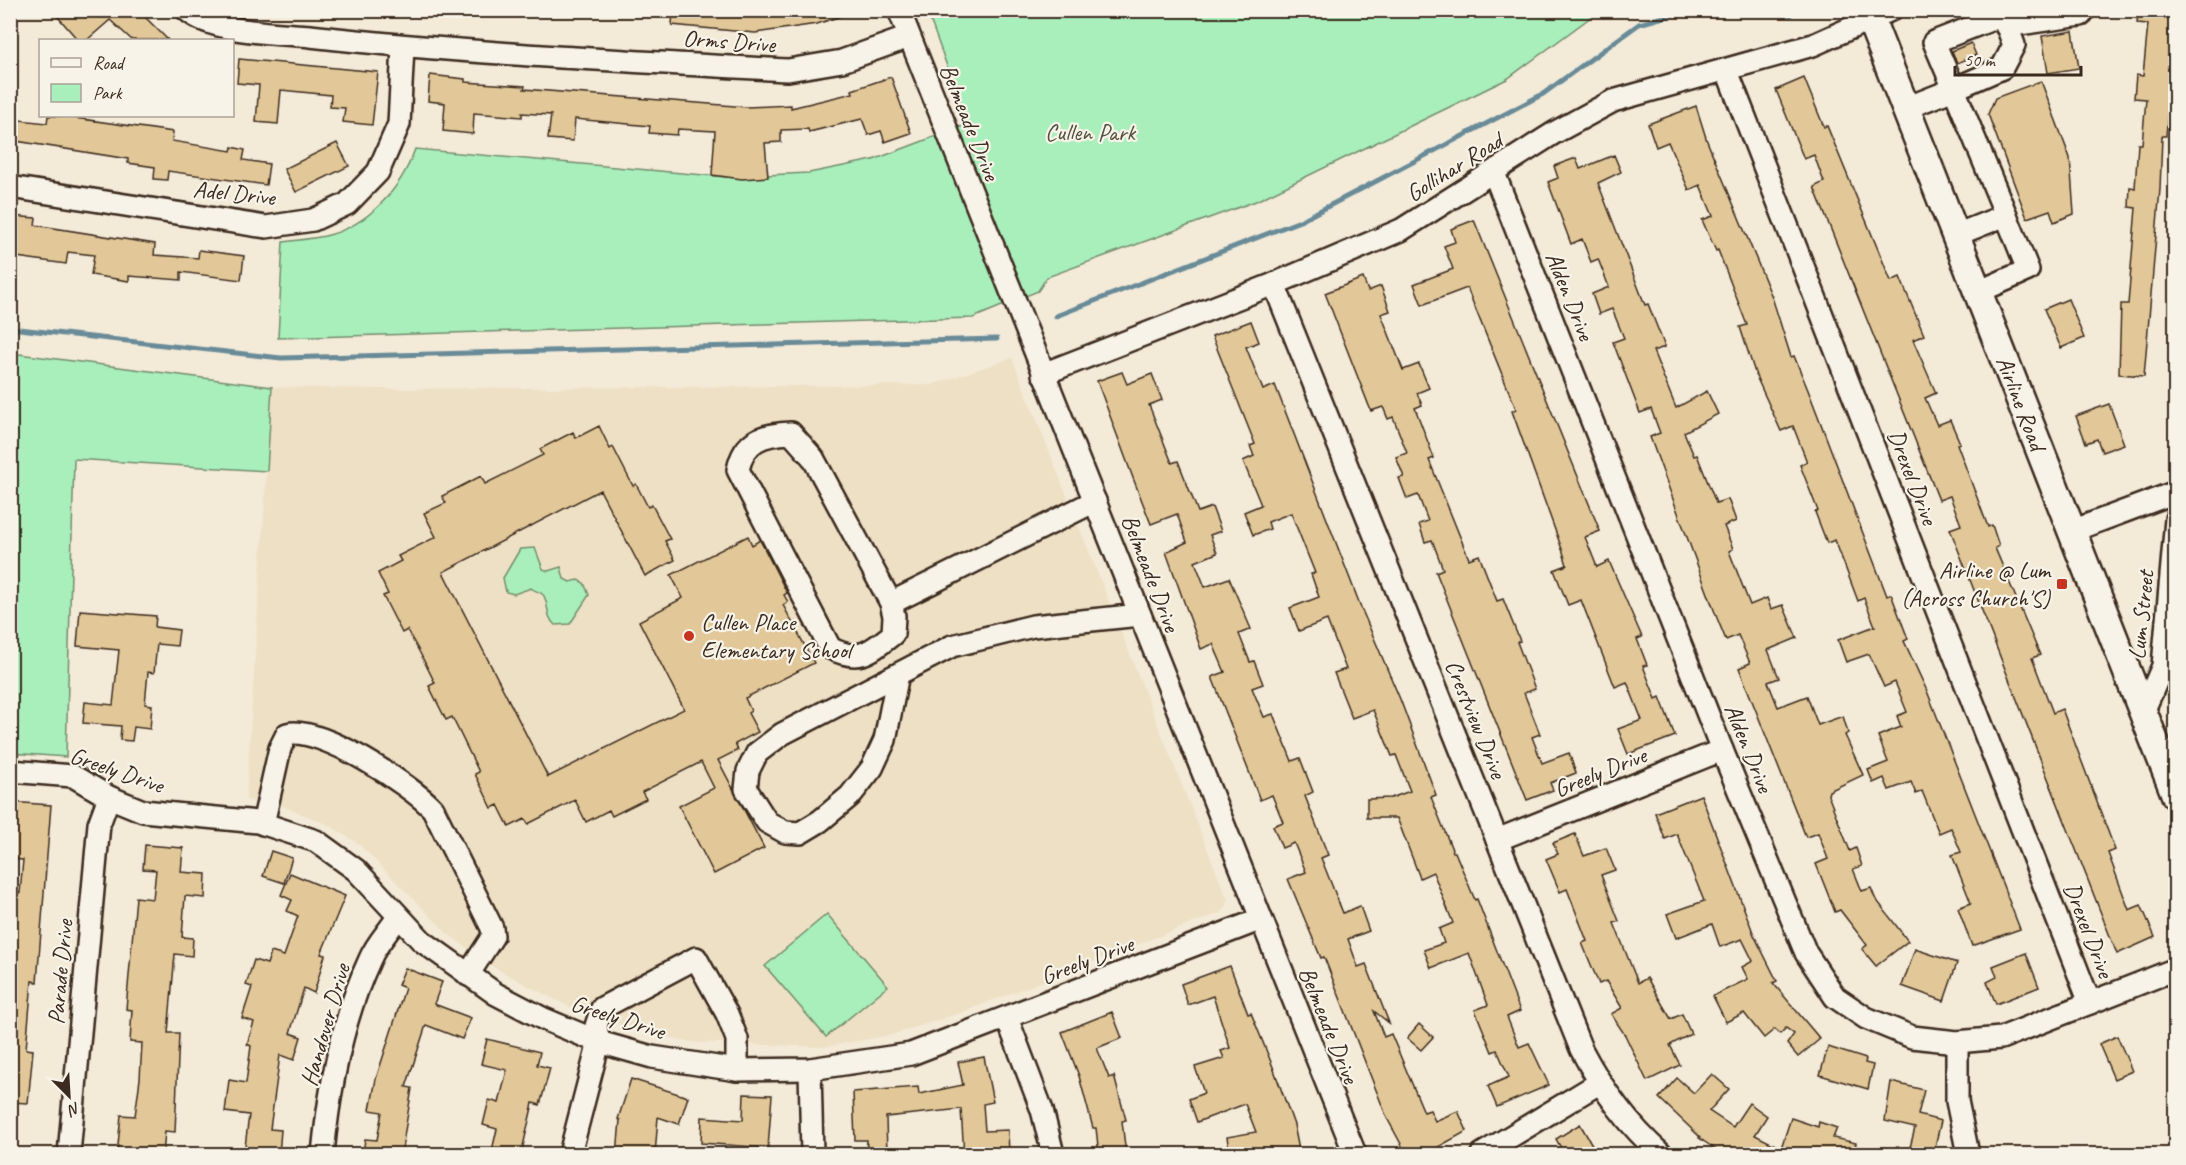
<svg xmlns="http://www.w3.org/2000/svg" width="2186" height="1165" font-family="Caveat,sans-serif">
<rect width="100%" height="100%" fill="#f3ead8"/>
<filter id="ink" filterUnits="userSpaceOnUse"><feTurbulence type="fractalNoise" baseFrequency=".0167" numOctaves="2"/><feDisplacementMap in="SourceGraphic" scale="12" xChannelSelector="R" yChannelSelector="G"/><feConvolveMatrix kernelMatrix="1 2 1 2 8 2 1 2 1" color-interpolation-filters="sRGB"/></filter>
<g filter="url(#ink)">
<polygon fill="#eee0c5" points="1012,358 1228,901 1222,912 960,1013 891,1035 823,1047 691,1042 640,1031 580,1012 532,988 494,967 448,934 360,845 329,825 283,806 246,800 272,387 386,389 932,385"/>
<g fill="#a9efbb" stroke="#728c6c" stroke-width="1.5">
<path d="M927,11H1599L1507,79L1256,201L1047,277L1038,291L973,318L278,338L283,242C297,240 311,239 325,236C368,226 401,189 415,149L726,177L809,173L873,160L968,124Z"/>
<polygon points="11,353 272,387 267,471 74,459 66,757 11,753"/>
<path d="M535,548L543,569L548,571L561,567L564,579L570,582L578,580L584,583L589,595L570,624L555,625C546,617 549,606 544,596C541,591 535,592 531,588L514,594L506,592L503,578L520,549Z"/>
<polygon points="827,914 888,986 826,1037 765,966"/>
</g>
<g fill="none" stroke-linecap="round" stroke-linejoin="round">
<g stroke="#698b98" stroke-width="5">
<polyline points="1758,10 1791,15"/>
<polyline points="1056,316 1300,221 1543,94 1639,24 1689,10"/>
<polyline points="10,328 281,358 997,339"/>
</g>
</g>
<g fill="#e2c898" stroke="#3b2a1e" stroke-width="1.5">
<polygon points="52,10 138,10 168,40 132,40 110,20 87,40 78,40"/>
<polygon points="673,10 850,10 850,13 817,24 755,33 672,25"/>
<polygon points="2138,10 2173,10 2171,31 2175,31 2166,136 2162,136 2160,189 2144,376 2119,374 2121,304 2128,304 2136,208 2129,207 2130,187 2135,188 2138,144 2142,144 2146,99 2134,98 2136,75 2143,76 2148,24 2137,23"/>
<polygon points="2073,31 2079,68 2048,73 2042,36"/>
<polygon points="1971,43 1976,55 1957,63 1952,51"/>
<polygon points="239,59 378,72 372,125 343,122 345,108 330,107 331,95 281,90 278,124 256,122 259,85 237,83"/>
<polygon points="430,75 465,79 465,82 525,86 524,89 747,107 791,105 791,108 853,93 852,90 891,77 911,133 885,142 881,131 868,135 862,119 809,132 808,129 781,130 781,142 765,143 768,177 742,179 712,175 715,131 678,129 677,135 649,133 650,126 575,119 573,141 548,139 551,115 522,113 522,117 474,113 473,134 443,131 445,103 428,101"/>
<polygon points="1804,78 1824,127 1827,126 1891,281 1900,277 1924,335 1913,340 1936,393 1925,398 1937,425 1950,420 1960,443 1957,444 1988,527 1992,525 1999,546 1995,548 2040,655 2032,658 2053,713 2062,709 2115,850 2108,853 2129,910 2141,905 2155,937 2117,954 1950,529 1961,525 1950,496 1939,500 1814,187 1824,182 1814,155 1804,159 1776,90"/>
<polygon points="2041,81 2070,158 2074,214 2054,222 2050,210 2027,218 1988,114 1995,98"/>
<polygon points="1696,106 1707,141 1772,297 1791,357 1794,356 1808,390 1887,596 1891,594 1908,639 1904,641 1927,691 2020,929 1972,946 1958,908 1971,903 1952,855 1961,852 1951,828 1939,833 1922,791 1916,794 1911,782 1889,790 1884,778 1873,783 1868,770 1888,762 1878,736 1901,727 1897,716 1907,712 1895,682 1884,687 1869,654 1846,662 1838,640 1875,626 1864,598 1858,601 1835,540 1827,543 1815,512 1818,511 1800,465 1807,462 1793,426 1781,431 1756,376 1740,327 1747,325 1718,250 1716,251 1702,220 1713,216 1700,185 1689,190 1668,142 1656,147 1648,124"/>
<polygon points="48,116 75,116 75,118 173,132 172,141 231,151 232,147 245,150 243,160 269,164 266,185 168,171 167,180 154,179 155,167 128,163 128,159 10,140 10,119 47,123"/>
<polygon points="337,143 349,166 296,192 284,169"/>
<polygon points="1614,155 1621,172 1598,183 1645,305 1648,304 1665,347 1653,351 1676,408 1707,391 1718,414 1684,432 1694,456 1697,455 1716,503 1728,499 1736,521 1724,526 1733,549 1729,551 1750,605 1767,598 1771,609 1783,605 1797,638 1768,650 1779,678 1768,682 1778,707 1807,696 1818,725 1843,716 1848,733 1845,735 1863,775 1829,791 1828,795 1850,851 1856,848 1862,866 1853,869 1862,891 1871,888 1875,898 1908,941 1876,966 1862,949 1867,945 1840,910 1835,912 1816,864 1828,859 1818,833 1806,837 1739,668 1750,663 1738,635 1726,640 1717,618 1650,437 1660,433 1651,409 1640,413 1613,342 1624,338 1612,309 1599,314 1592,294 1609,287 1598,259 1591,262 1582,239 1571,244 1548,182 1558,178 1554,166 1576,158 1580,169"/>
<polygon points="10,216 36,218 35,225 155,244 154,255 198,258 199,250 244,256 241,280 181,272 181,280 129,276 129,281 91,275 94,255 68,252 66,264 10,256"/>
<polygon points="1474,220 1600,531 1585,537 1597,567 1609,561 1642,637 1637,639 1647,665 1643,666 1656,699 1660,697 1675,736 1628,754 1618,729 1642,720 1627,682 1615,687 1581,600 1568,605 1554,570 1567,565 1563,552 1512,411 1516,409 1467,288 1422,305 1414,284 1453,269 1444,246 1455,242 1451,229"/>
<polygon points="1363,278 1368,291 1381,286 1390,311 1381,314 1403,370 1419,364 1429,388 1417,393 1422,405 1415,408 1434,458 1429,460 1469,559 1479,555 1497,601 1503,599 1520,641 1517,642 1535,689 1524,693 1540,734 1532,737 1542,763 1569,753 1576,773 1550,783 1553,790 1527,800 1436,572 1443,569 1432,540 1425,542 1419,524 1428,521 1418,495 1407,499 1399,478 1404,477 1396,457 1407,453 1393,417 1388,419 1383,407 1371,411 1325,293"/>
<polygon points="2068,299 2084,338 2061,348 2044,309"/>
<polygon points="1251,321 1259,342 1246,347 1263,390 1275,385 1362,610 1400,699 1436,795 1431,797 1453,852 1455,852 1475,900 1477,899 1520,1011 1507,1017 1519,1047 1529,1043 1549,1085 1497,1107 1488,1086 1509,1077 1497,1050 1492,1052 1475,1010 1488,1005 1469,953 1431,968 1424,950 1444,943 1439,929 1453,923 1433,872 1420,878 1397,818 1367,818 1367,799 1391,798 1410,791 1396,755 1392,756 1373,710 1352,718 1334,673 1346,669 1327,620 1299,631 1290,608 1319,597 1311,574 1315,573 1291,513 1268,522 1270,529 1253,535 1244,512 1261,505 1243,461 1254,456 1250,446 1255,444 1212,336"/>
<polygon points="1122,372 1127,384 1152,374 1162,400 1149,405 1172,463 1178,461 1198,512 1212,507 1221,531 1210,535 1217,553 1195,562 1205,587 1229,578 1251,629 1239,634 1250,662 1254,661 1263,684 1252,688 1264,717 1273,714 1292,761 1300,758 1313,792 1305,796 1328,855 1321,858 1343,913 1360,906 1369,931 1348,939 1358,967 1366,964 1389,1023 1374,1011 1384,1037 1391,1034 1424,1112 1430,1110 1435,1121 1458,1111 1467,1131 1424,1155 1407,1155 1387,1118 1324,957 1321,958 1288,879 1306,872 1294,843 1282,848 1273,826 1283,822 1272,795 1260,800 1212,677 1225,672 1213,644 1201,649 1166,552 1187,542 1177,514 1151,524 1133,478 1097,381"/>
<polygon points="2109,404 2124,444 2102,452 2097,439 2086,443 2076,416"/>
<polygon points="599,426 610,449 613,447 633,486 636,484 648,507 652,505 670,539 665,541 675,560 645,576 600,490 443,572 548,777 684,709 639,621 683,598 671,575 748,536 752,545 760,540 787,593 784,595 788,602 783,605 814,663 745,698 751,711 748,713 758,732 735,744 738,750 718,760 764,848 714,874 679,806 714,788 701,762 642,792 646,799 612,816 609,810 586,822 575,800 528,824 525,819 509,827 498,805 492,808 475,774 479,772 452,717 446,720 429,686 435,683 420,653 407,630 402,633 383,596 388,594 378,573 401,561 398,556 436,537 424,513 446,503 442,496 481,476 485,484 543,455 540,449 573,432 576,438"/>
<polygon points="80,610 156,616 155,627 179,630 177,646 157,644 154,673 148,672 145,704 152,705 150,729 134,727 132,741 120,740 121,726 83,723 85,702 113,705 119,650 77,646"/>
<polygon points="1701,795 1754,935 1777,981 1773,983 1820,1039 1798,1057 1787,1044 1794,1034 1786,1028 1780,1034 1775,1029 1764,1038 1744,1013 1726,1022 1713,996 1748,979 1742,967 1753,961 1742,939 1720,947 1712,924 1676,938 1667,914 1704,901 1677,834 1665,839 1655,813"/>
<polygon points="10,802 51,805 37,982 32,981 26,1049 33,1050 28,1103 10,1102 10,892 20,893 23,860 10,859"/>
<polygon points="1575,834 1584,856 1606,848 1615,870 1601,875 1619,921 1614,923 1638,983 1647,978 1671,1019 1682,1014 1691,1034 1670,1045 1680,1065 1647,1081 1625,1035 1611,1014 1622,1008 1606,981 1599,984 1582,943 1587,941 1567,889 1560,892 1546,859 1558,854 1553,843"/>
<polygon points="145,845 183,848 181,872 206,874 205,898 185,896 182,937 193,938 192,956 175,954 168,1033 179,1033 175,1132 165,1131 163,1155 117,1155 121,1115 135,1116 140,1079 142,1043 130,1042 132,1010 126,1009 136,897 153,899 156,870 143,869"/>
<polygon points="271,851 292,858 284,883 263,876"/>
<polygon points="290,873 345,896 321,954 325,955 314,993 304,988 290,1033 301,1037 294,1060 280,1055 270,1129 281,1130 279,1155 244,1155 249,1115 225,1112 229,1080 246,1083 251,1046 247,1044 254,1022 242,1018 252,987 246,985 254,960 267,964 271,952 284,956 298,916 287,911 292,900 281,895"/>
<polygon points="1915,949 1957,963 1944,1001 1902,986"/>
<polygon points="2026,953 2039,987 1996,1004 1987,982 1997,977 1993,966"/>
<polygon points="1230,966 1248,1014 1251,1013 1273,1067 1294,1125 1300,1155 1230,1155 1227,1137 1256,1132 1245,1104 1197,1122 1189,1099 1204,1093 1195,1067 1224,1058 1221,1051 1230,1048 1213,996 1188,1005 1181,984"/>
<polygon points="405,968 442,982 434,1004 471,1018 462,1039 426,1025 406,1087 412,1088 401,1155 363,1155 365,1139 377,1140 382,1112 370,1110 376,1079 405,988 398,985"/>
<polygon points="1112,1012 1122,1038 1097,1048 1109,1078 1114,1076 1126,1120 1122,1121 1126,1155 1099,1155 1096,1128 1093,1128 1079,1076 1062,1032"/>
<polygon points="1419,1024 1433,1037 1421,1050 1407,1038"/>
<polygon points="2117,1036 2132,1071 2114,1079 2099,1044"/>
<polygon points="487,1039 540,1052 537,1065 550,1068 540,1105 533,1103 521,1155 491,1155 497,1129 483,1125 489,1100 499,1103 507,1070 481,1064"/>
<polygon points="1828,1047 1866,1059 1865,1063 1873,1065 1868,1089 1820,1075"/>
<polygon points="984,1057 993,1102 983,1104 985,1131 1008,1130 1009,1155 964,1155 961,1109 886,1117 887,1155 866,1155 867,1140 855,1140 853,1092 918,1087 919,1094 963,1085 958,1062"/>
<polygon points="1712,1074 1729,1089 1709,1111 1733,1127 1749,1103 1767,1116 1755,1135 1781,1148 1791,1118 1818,1127 1819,1122 1837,1128 1833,1138 1856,1143 1854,1155 1724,1155 1699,1138 1700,1137 1659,1098 1677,1078 1694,1093"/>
<polygon points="631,1079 688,1097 679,1124 658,1117 655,1155 617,1155 620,1120 618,1119"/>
<polygon points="1891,1082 1924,1090 1918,1115 1941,1121 1933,1155 1908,1155 1915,1128 1885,1121"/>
<polygon points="744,1094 772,1095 768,1148 701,1143 702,1117 743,1120"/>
<polygon points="1580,1124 1598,1155 1565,1155 1556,1139"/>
</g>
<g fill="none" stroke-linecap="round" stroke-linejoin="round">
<g stroke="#3b2a1e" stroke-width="26">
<g id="minor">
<path d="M187,10C212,33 277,33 310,36C469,54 629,61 788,70L842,61L909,37"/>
<polyline points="899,10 1355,1154"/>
<polyline points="2001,10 2014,45 2002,68 1954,89 1934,42 2003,15"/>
<polyline points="2006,26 2081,15 2081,10"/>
<polyline points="1727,71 2090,1003"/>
<polyline points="1906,108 1954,89 2006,215"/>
<polyline points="1494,173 1722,750 1806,953 1835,997 1866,1018 1912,1037 1957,1042 2001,1038 2176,969"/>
<polyline points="10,187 266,227 313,220 347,204 378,172 399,124 403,47"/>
<polyline points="1956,235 2006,215 2028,270 1978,292"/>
<path d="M1274,284L1581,1049C1602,1089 1627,1124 1661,1154"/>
<polyline points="1043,374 1274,284 1401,230 1554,133 1613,101 1813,45 1891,10"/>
<path d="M791,433L813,458L891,603L894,616L893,634C870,652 859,663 830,648L738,470C744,440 763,434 791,433Z"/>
<polyline points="2072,531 2176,492"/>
<polyline points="891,603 1095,501"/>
<polyline points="898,674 885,740 872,768 850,796 820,821 800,833 785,832 767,822 746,789 748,771 757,753 782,734 898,674 952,646 1033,626 1140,615"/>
<polyline points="2143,712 2163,666 2176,519"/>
<polyline points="10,771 73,776 109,797 143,811 258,822 316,841 356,870 422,941 496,994 544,1019 599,1042 652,1057 737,1070 810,1069 911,1054 1259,920"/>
<path d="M263,824L280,748L287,734C319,725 411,785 433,809L492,928L493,936L468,975"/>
<polyline points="1497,840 1722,750"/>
<polyline points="1007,1018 1042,1110 1053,1154"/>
<polyline points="1957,1042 1957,1101 1968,1154"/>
<polyline points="810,1069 812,1154"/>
<polyline points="69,1154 99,824 109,797"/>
<path d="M323,1154C329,1090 342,1019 370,959C376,944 389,931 398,917"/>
<polyline points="570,1154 599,1042 596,1026 602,1008 696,958 727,1014 737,1039 737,1070"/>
<polyline points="1482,1154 1599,1083"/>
</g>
</g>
<g stroke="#3b2a1e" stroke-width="32">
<polyline id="major" points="1867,10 2176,796"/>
</g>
<use href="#minor" stroke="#f7f3e8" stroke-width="21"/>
<use href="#major" stroke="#f7f3e8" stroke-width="27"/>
</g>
</g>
<g fill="#c8321e" stroke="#f7f3e8" stroke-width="2">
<rect x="2056" y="578" width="12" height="12" rx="3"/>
<circle cx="689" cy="636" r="6"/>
</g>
<g text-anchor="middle" stroke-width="4.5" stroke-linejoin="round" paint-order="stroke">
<g font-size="24" fill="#3b2a1e" stroke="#f7f3e8">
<text transform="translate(729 41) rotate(4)" y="8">Orms Drive</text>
<text transform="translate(970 122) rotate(68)" y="8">Belmeade Drive</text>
<text transform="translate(1454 167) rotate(-32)" y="8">Gollihar Road</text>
<text transform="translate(234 193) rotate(6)" y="8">Adel Drive</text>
<text transform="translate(1570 296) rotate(68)" y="8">Alden Drive</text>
<text transform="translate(2021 403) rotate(69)" y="8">Airline Road</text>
<text transform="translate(1913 477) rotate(69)" y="8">Drexel Drive</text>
<text transform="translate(1151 573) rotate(69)" y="8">Belmeade Drive</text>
<text transform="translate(2141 615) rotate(-84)" y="8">Lum Street</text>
<text transform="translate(1476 719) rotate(68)" y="8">Crestview Drive</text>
<text transform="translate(1749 748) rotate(68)" y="8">Alden Drive</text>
<text transform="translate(117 770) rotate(19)" y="8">Greely Drive</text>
<text transform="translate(1600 772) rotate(-22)" y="8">Greely Drive</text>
<text transform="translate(2089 930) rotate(69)" y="8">Drexel Drive</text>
<text transform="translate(1087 960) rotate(-21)" y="8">Greely Drive</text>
<text transform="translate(60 972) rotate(-85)" y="8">Parade Drive</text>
<text transform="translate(618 1017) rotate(18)" y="8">Greely Drive</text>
<text transform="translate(325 1025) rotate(-74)" y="8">Handover Drive</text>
<text transform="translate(1329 1025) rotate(68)" y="8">Belmeade Drive</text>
</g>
<g font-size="24" fill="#51513d" stroke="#f7f3e8">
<text x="1090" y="140">Cullen Park</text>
</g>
<g font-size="24" fill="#3b2a1e" stroke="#f7f3e8" text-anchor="end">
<text x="2050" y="578">Airline @ Lum<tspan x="2050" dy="28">(Across Church'S)</tspan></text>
<text x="701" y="630" text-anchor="start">Cullen Place<tspan x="701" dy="28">Elementary School</tspan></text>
</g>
</g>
<rect width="2186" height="1165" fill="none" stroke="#f7f3e8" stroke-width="36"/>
<rect x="18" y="18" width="2150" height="1129" fill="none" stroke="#3b2a1e" stroke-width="2" filter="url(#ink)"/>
<rect x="39" y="39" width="195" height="78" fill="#f7f3e8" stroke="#aca397" stroke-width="1.5"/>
<rect x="51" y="58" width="30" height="9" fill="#f7f3e8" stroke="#aca397" stroke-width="1.5"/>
<text x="93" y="69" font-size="18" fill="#3b2a1e">Road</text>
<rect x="51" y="84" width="30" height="18" fill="#a9efbb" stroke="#aca397" stroke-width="1.5"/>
<text x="93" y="99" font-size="18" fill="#3b2a1e">Park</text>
<g transform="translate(69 1096) rotate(156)" stroke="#f7f3e8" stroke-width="4.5" paint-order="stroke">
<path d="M0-4.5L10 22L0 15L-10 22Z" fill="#3b2a1e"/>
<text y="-9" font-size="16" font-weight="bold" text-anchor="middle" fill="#3b2a1e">N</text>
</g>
<path d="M1955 66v9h126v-9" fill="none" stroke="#3b2a1e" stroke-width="3"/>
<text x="1964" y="66" font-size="18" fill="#3b2a1e" stroke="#f7f3e8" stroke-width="4.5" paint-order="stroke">50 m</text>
</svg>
